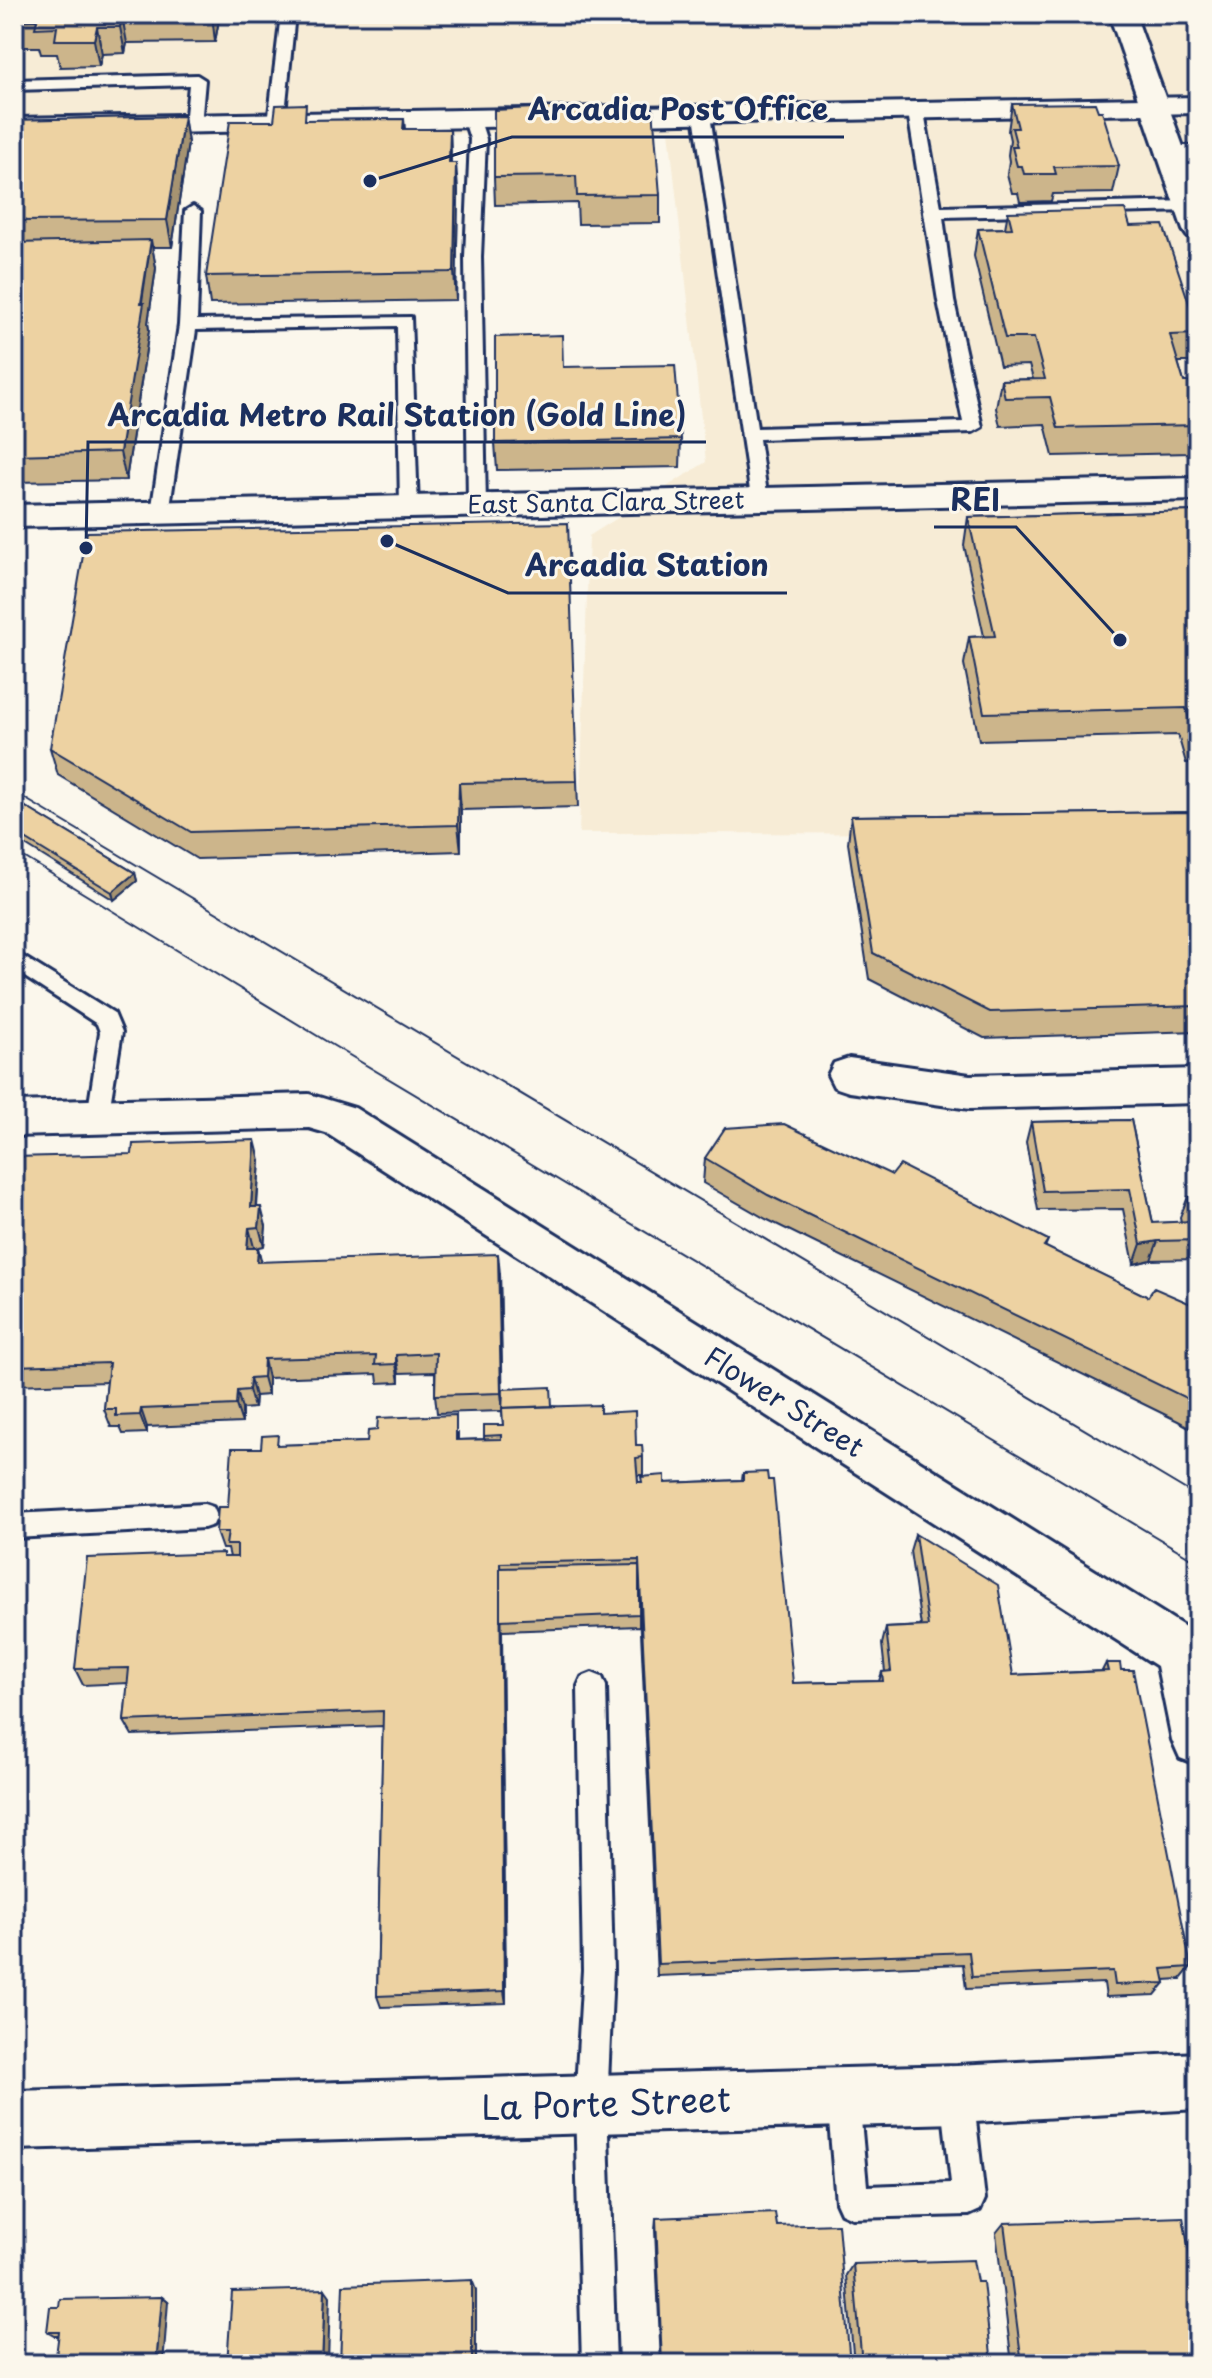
<svg xmlns="http://www.w3.org/2000/svg" width="1212" height="2378" font-family="'Playpen Sans',sans-serif">
<rect width="100%" height="100%" fill="#fbf7ec"/>
<filter id="ink" filterUnits="userSpaceOnUse"><feTurbulence type="fractalNoise" baseFrequency=".0125" numOctaves="2"/><feDisplacementMap in="SourceGraphic" scale="16" xChannelSelector="R" yChannelSelector="G"/><feConvolveMatrix kernelMatrix="1 2 1 2 8 2 1 2 1" color-interpolation-filters="sRGB"/></filter>
<g filter="url(#ink)">
<polygon fill="#f7ecd6" points="14,14 1198,14 1198,834 579,833 589,536 706,462 669,131 14,138"/>
<g fill="none" stroke-linecap="round" stroke-linejoin="round">
<g stroke="#1b2f5e" stroke-width="6">
<g id="lane">
<polygon points="281,14 295,14 284,123 276,128 268,123"/>
<polygon points="197,75 205,80 201,125 193,130 185,125 189,85 14,90 14,80"/>
<polygon points="916,107 924,112 941,207 1190,201 1198,206 1190,211 943,217 954,301 982,427 973,432 759,439 768,500 766,504 752,504 694,115 702,110 710,115 757,428 963,422 938,301 908,112"/>
<polygon points="472,115 480,120 486,139 481,257 486,506 477,512 468,506 465,257 470,139 464,120"/>
<polygon points="193,206 201,211 197,320 411,317 418,508 416,512 402,512 400,508 397,326 196,330 169,513 167,517 153,517 151,513 179,325 185,211"/>
<polygon points="14,951 114,1013 122,1032 107,1124 99,1126 91,1124 87,1117 100,1032 97,1024 14,970"/>
<polygon points="204,1504 213,1507 217,1516 213,1525 204,1528 14,1538 14,1514"/>
<polygon points="592,1673 602,1677 606,1686 613,1970 607,2105 616,2364 582,2364 575,2105 583,1970 578,1686 582,1677"/>
<polygon points="957,2078 968,2083 973,2094 985,2199 980,2210 969,2215 852,2218 841,2213 836,2202 827,2098 832,2087 843,2082 854,2087 859,2098 867,2186 951,2183 941,2094 946,2083"/>
</g>
</g>
<g stroke="#1b2f5e" stroke-width="6">
<g id="street">
<polygon points="1198,97 1198,113 14,136 14,118"/>
<polygon points="1171,146 1198,146 1198,164 1161,161 1157,155 1161,149"/>
<polygon points="849,1058 970,1075 1198,1069 1198,1103 970,1109 849,1092 834,1087 828,1075 834,1063"/>
<polygon points="309,1094 355,1108 1198,1635 1198,1765 1180,1758 1172,1740 1157,1666 326,1133 309,1128 14,1136 14,1102"/>
<polygon points="1198,2053 1198,2109 957,2123 14,2149 14,2091 957,2065"/>
</g>
</g>
<g stroke="#1b2f5e" stroke-width="6">
<polygon id="secondary" points="1198,478 1198,500 14,527 14,505"/>
</g>
<g stroke="#1b2f5e" stroke-width="6">
<polygon id="primary" points="1109,14 1135,14 1198,188 1198,239 1187,236 1183,230"/>
</g>
<use href="#lane" fill="#fbf7ec" fill-rule="evenodd"/>
<use href="#street" fill="#fbf7ec" fill-rule="evenodd"/>
<use href="#secondary" fill="#fbf7ec" fill-rule="evenodd"/>
<use href="#primary" fill="#fbf7ec" fill-rule="evenodd"/>
<g stroke="#1b2f5e" stroke-width="2">
<polyline points="14,792 1198,1497"/>
<polyline points="14,851 334,1046 1198,1562"/>
</g>
</g>
<g fill="#ccb58b" stroke="#1b2f5e" stroke-width="2">
<polygon points="14,14 62,14 62,16 220,14 215,42 127,43 125,53 102,54 99,66 60,67 57,54 41,54 39,47 14,47"/>
<polygon points="1012,104 1119,166 1113,193 1053,194 1051,201 1020,202 1018,193 1012,193 1007,174 1009,161 1008,155 1010,140 1008,131"/>
<polygon points="632,109 660,195 660,223 578,224 577,203 495,205 494,177"/>
<polygon points="184,116 188,143 172,247 152,247 156,268 148,323 149,330 126,480 14,482 14,120"/>
<polygon points="404,119 405,129 450,129 451,163 458,190 456,300 210,304 206,276 308,120"/>
<polygon points="1008,212 1130,226 1198,330 1198,341 1193,362 1178,362 1184,382 1198,398 1195,415 1198,426 1191,453 1053,456 1045,424 1000,426 996,408 1001,380 1033,379 1029,365 1000,366 974,256 978,229 1005,228"/>
<polygon points="563,367 681,439 680,467 497,470 495,443"/>
<polygon points="1198,511 1198,763 1186,763 1178,735 979,740 964,664 969,637 984,636 964,545 968,517"/>
<polygon points="50,748 577,781 578,807 461,810 461,851 197,859 58,775"/>
<polygon points="14,800 135,873 137,881 114,900 14,838"/>
<polygon points="1198,812 1198,1031 984,1038 869,979 848,843 851,816"/>
<polygon points="1131,1120 1153,1223 1181,1222 1180,1217 1188,1197 1198,1197 1198,1259 1151,1260 1134,1264 1123,1209 1038,1210 1026,1142 1031,1122"/>
<polygon points="14,1157 260,1160 257,1207 266,1226 264,1246 254,1248 258,1248 261,1262 500,1274 502,1402 552,1406 600,1413 636,1445 643,1457 643,1475 637,1475 638,1482 665,1483 742,1480 743,1473 793,1683 879,1681 882,1672 885,1672 882,1644 886,1628 921,1626 910,1551 915,1534 1013,1675 1102,1671 1106,1663 1191,1967 1181,1979 1164,1980 1165,1983 1155,1995 1106,1997 1104,1983 966,1989 963,1964 657,1976 639,1589 639,1626 502,1631 506,2003 381,2007 377,1996 383,1726 132,1735 124,1721 128,1683 83,1685 75,1669 225,1557 230,1557 228,1549 222,1549 216,1532 261,1448 280,1445 367,1442 458,1433 458,1440 484,1439 484,1425 503,1425 502,1411 437,1413 435,1395 435,1372 399,1373 399,1382 378,1383 377,1374 268,1378 268,1395 255,1396 254,1408 242,1409 242,1423 147,1427 147,1433 123,1434 120,1427 111,1427 104,1409 107,1382 14,1385"/>
<polygon points="705,1158 892,1175 1048,1240 1045,1247 1148,1297 1198,1307 1198,1432 1178,1421 766,1219 703,1183"/>
<polygon points="656,2218 777,2226 850,2364 661,2364 655,2230"/>
<polygon points="1004,2223 1198,2364 1012,2364 996,2233"/>
<polygon points="853,2264 977,2282 992,2364 854,2364 846,2275"/>
<polygon points="162,2297 168,2302 58,2336 54,2336 47,2332 59,2307"/>
</g>
<g fill="#a69371" stroke="#1b2f5e" stroke-width="2">
<polygon points="212,14 220,14 215,42 212,15"/>
<polygon points="122,16 127,43 125,53 120,27"/>
<polygon points="97,27 102,54 99,66 94,40"/>
<polygon points="184,116 188,143 172,247 167,220"/>
<polygon points="450,129 451,156 451,190 449,163"/>
<polygon points="456,163 458,190 456,300 454,272"/>
<polygon points="151,240 156,268 148,323 149,330 126,480 120,452"/>
<polygon points="459,783 461,810 461,851 458,825"/>
<polygon points="135,873 137,881 114,900 112,892"/>
<polygon points="255,1140 260,1160 255,1226 251,1207"/>
<polygon points="261,1207 266,1226 264,1246 259,1227"/>
<polygon points="249,1228 254,1247 252,1267 247,1248"/>
<polygon points="1158,1241 1151,1260 1134,1264 1141,1244"/>
<polygon points="258,1248 263,1267 257,1262"/>
<polygon points="498,1254 500,1274 503,1411 501,1393"/>
<polygon points="396,1355 399,1373 399,1382 396,1364"/>
<polygon points="264,1359 268,1378 268,1395 263,1377"/>
<polygon points="250,1378 255,1396 254,1408 249,1390"/>
<polygon points="237,1391 242,1409 242,1423 236,1405"/>
<polygon points="141,1409 147,1427 147,1433 140,1415"/>
<polygon points="500,1563 501,1580 506,2003 504,1991"/>
<polygon points="472,2280 476,2290 476,2364 472,2364"/>
<polygon points="325,2289 330,2296 328,2364 322,2364"/>
<polygon points="162,2297 168,2302 163,2364 156,2364"/>
</g>
<g fill="#edd2a2" stroke="#1b2f5e" stroke-width="2">
<polygon points="14,14 51,14 50,16 110,16 111,14 212,14 122,16 120,27 97,27 94,40 55,40 57,27 35,28 37,20 14,21"/>
<polygon points="631,103 632,109 653,108 660,195 577,196 576,176 494,177 494,110"/>
<polygon points="1095,103 1098,111 1102,111 1119,166 1054,167 1056,174 1024,174 1022,166 1017,166 1012,147 1017,147 1012,128 1018,128 1012,104"/>
<polygon points="306,104 305,120 404,119 403,129 450,129 449,163 456,163 454,272 206,276 230,121 274,121 276,105"/>
<polygon points="184,116 167,220 14,221 14,120"/>
<polygon points="1125,209 1130,226 1163,225 1198,330 1198,334 1170,335 1184,382 1193,382 1198,398 1198,400 1190,400 1198,425 1058,428 1050,397 1005,398 1001,380 1045,379 1034,338 1005,338 978,229 1012,228 1008,212"/>
<polygon points="151,240 141,303 144,303 120,452 14,455 14,243"/>
<polygon points="562,335 563,367 675,365 681,439 495,443 495,337"/>
<polygon points="1198,511 1198,736 1194,736 1186,708 984,713 969,637 995,636 968,517"/>
<polygon points="568,523 577,781 459,783 458,825 191,832 50,748 87,532"/>
<polygon points="14,800 135,873 112,892 14,832"/>
<polygon points="1198,812 1198,1006 990,1012 873,953 851,816"/>
<polygon points="1131,1120 1153,1223 1193,1221 1188,1197 1198,1197 1198,1240 1158,1241 1141,1244 1130,1189 1043,1191 1031,1122"/>
<polygon points="784,1124 892,1175 900,1165 1048,1240 1044,1246 1148,1297 1154,1288 1198,1307 1198,1404 768,1195 705,1158 725,1128"/>
<polygon points="255,1140 251,1207 261,1207 259,1227 249,1228 247,1248 258,1248 257,1262 498,1254 501,1393 435,1395 436,1353 396,1355 396,1364 375,1365 376,1356 264,1359 263,1377 250,1378 249,1390 237,1391 236,1405 141,1409 140,1415 116,1416 116,1409 104,1409 109,1363 14,1366 14,1157 132,1154 133,1144"/>
<polygon points="551,1387 552,1406 502,1408 502,1413 503,1389"/>
<polygon points="600,1405 600,1413 635,1411 636,1445 642,1445 643,1457 636,1458 638,1482 642,1482 641,1477 665,1475 665,1483 743,1480 743,1473 767,1472 768,1480 773,1480 793,1683 883,1681 882,1672 891,1671 886,1628 928,1626 915,1534 998,1585 1013,1675 1108,1671 1106,1663 1120,1663 1121,1670 1133,1670 1191,1967 1162,1969 1165,1983 1115,1985 1113,1971 972,1977 969,1952 658,1964 639,1560 500,1563 504,1991 377,1996 383,1711 124,1721 129,1668 75,1669 87,1558 223,1553 223,1557 237,1557 237,1545 226,1545 228,1532 216,1532 218,1507 228,1507 232,1448 261,1448 262,1436 278,1435 277,1445 367,1442 368,1431 377,1430 378,1418 456,1415 456,1440 501,1439 501,1435 484,1436 484,1425 503,1425 502,1408"/>
<polygon points="639,1565 639,1614 500,1620 500,1568"/>
<polygon points="775,2213 777,2226 838,2224 850,2364 662,2364 656,2218"/>
<polygon points="1183,2217 1198,2302 1198,2364 1022,2364 1004,2223"/>
<polygon points="973,2260 977,2282 983,2282 992,2364 862,2364 853,2264"/>
<polygon points="472,2280 472,2364 340,2364 343,2285"/>
<polygon points="325,2289 322,2364 227,2364 232,2292"/>
<polygon points="162,2297 156,2364 55,2364 59,2332 47,2332 50,2307 59,2307 60,2299"/>
</g>
</g>
<g text-anchor="middle" stroke-width="6" stroke-linejoin="round" paint-order="stroke">
<g font-size="24" fill="#1b2f5e" stroke="#fbf7ec">
<text transform="translate(606 503) rotate(-1)" y="8">East Santa Clara Street</text>
</g>
<g font-size="28" fill="#1b2f5e" stroke="#fbf7ec">
<text transform="translate(784 1402) rotate(32)" y="10">Flower Street</text>
</g>
<g font-size="34" fill="#1b2f5e" stroke="#fbf7ec">
<text transform="translate(606 2104) rotate(-2)" y="12">La Porte Street</text>
</g>
</g>
<path fill="none" stroke="#1b2f5e" stroke-width="3" d="M370 181L512 137H844M86 548L88 442H706M1120 640L1016 527H934M387 541L508 593H787"/>
<g fill="#1b2f5e" stroke="#fbf7ec" stroke-width="3">
<circle cx="370" cy="181" r="8"/>
<circle cx="86" cy="548" r="8"/>
<circle cx="1120" cy="640" r="8"/>
<circle cx="387" cy="541" r="8"/>
</g>
<g font-size="30" text-anchor="middle" font-weight="bold" fill="#1b2f5e" stroke="#fbf7ec" stroke-width="6" stroke-linejoin="round" paint-order="stroke">
<text x="678" y="120">Arcadia Post Office</text>
<text x="397" y="426">Arcadia Metro Rail Station (Gold Line)</text>
<text x="975" y="511">REI</text>
<text x="647" y="576">Arcadia Station</text>
</g>
<rect width="1212" height="2378" fill="none" stroke="#fbf7ec" stroke-width="48"/>
<rect x="24" y="24" width="1164" height="2330" fill="none" stroke="#1b2f5e" stroke-width="3" filter="url(#ink)"/>
</svg>
